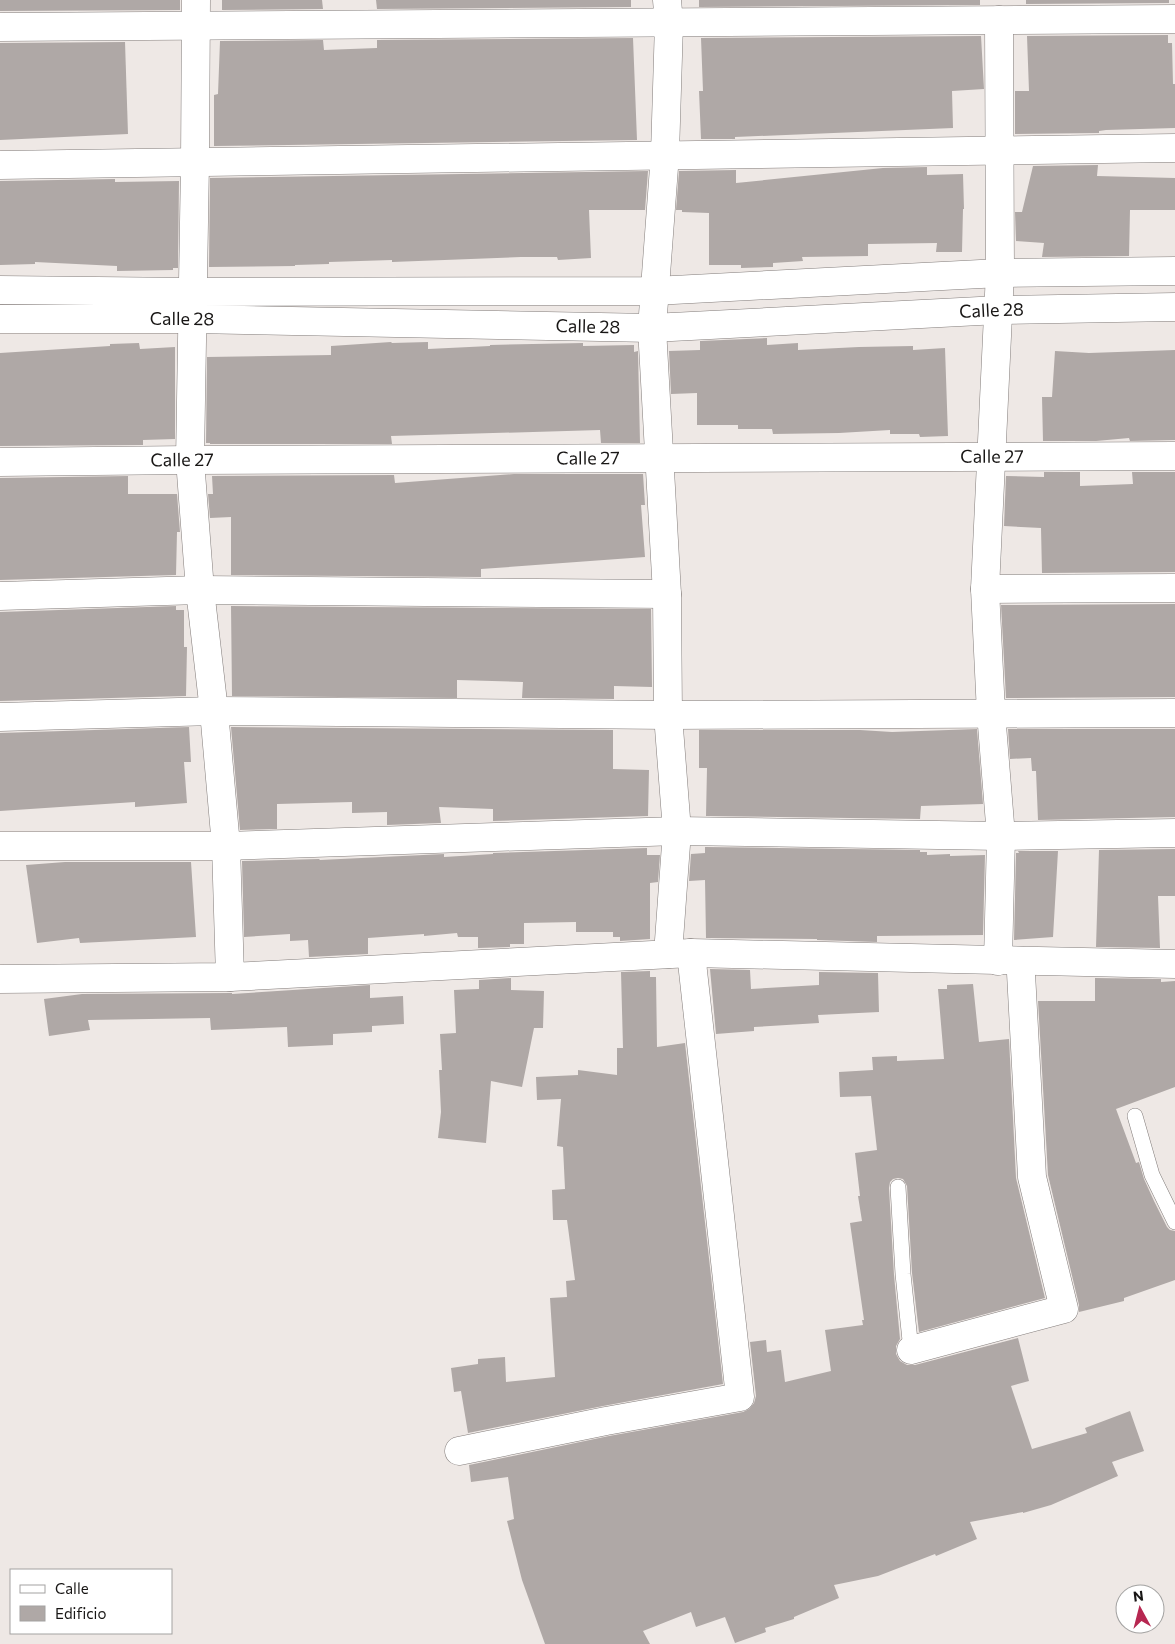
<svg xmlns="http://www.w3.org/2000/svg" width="1175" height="1644" font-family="Commissioner,sans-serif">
<rect width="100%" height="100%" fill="#eee8e5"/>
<g fill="#afa8a6">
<polygon points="0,0 180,0 180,10 0,11"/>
<polygon points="222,0 322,0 323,9 222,10"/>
<polygon points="376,0 631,0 631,7 377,9"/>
<polygon points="699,0 980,0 980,5 699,7"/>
<polygon points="1026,0 1169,0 1169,3 1026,4"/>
<polygon points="1168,35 1168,43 1172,43 1173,84 1175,84 1175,128 1106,130 1099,131 1099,133 1015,134 1015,91 1029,91 1027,36"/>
<polygon points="981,36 984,89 952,91 953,128 735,137 735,139 701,139 699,91 703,91 701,38"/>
<polygon points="633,38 637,140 214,146 214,95 218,94 220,41 323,40 324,50 377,48 377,40"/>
<polygon points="125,42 128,134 0,140 0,43"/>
<polygon points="1098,165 1097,176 1175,178 1175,210 1130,210 1129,256 1042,257 1044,243 1016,241 1015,212 1022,212 1033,166"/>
<polygon points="927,167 927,175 963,174 964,209 963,209 962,252 936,252 937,243 868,244 868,256 802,257 803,261 773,263 773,267 741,268 741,265 709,265 709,213 682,212 682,210 676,210 679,171 736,170 736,183 883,168"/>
<polygon points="648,171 645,210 589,210 591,258 558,260 557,257 521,257 392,262 392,260 329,262 329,264 295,265 295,266 209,267 210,178"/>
<polygon points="115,179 115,182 179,181 178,268 173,268 173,270 117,271 117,266 35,262 35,264 0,265 0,181"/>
<polygon points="767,338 767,345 798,343 798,350 859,347 913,346 913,350 945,348 948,436 920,437 919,434 890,434 890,430 839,433 773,434 772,429 738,429 738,425 697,425 697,393 671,394 669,351 700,350 700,341"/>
<polygon points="391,342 392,343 428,342 428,349 490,346 490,345 583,343 583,346 634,345 634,352 638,351 640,443 601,443 600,430 391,436 392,444 210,444 210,443 206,443 207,357 331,355 331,346"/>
<polygon points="139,343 140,349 175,347 175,439 143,440 143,445 0,446 0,353 110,346 110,344"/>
<polygon points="1175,350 1175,440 1130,441 1129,438 1096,441 1043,441 1042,397 1052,397 1055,351 1089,353"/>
<polygon points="1044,472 1080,472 1080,486 1133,484 1132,472 1175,472 1175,572 1042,573 1041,528 1004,526 1006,476 1044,477"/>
<polygon points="514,474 643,474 645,505 641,505 645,557 481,569 481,577 231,575 231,517 210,518 208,494 213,494 212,476 394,475 395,483"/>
<polygon points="128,476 128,494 177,494 180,532 177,532 176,575 0,580 0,478"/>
<polygon points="1175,604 1175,697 1006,698 1001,605"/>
<polygon points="176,606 176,610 184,610 184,647 187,647 186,696 0,701 0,612"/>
<polygon points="231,606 651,609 652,687 614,686 614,699 522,698 523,682 457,680 457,698 232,696"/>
<polygon points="189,727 191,762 184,762 187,803 135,807 135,802 0,811 0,733"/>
<polygon points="231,727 613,730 613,769 649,770 648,816 493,821 493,809 439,807 441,823 387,825 387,812 352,813 352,802 277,804 277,829 240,830"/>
<polygon points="977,729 983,804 921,806 920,819 706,816 707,768 699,768 699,730 860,730 892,732"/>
<polygon points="1008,729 1175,729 1175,817 1038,820 1036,771 1032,771 1031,758 1010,759"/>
<polygon points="705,847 920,850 920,852 927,852 927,855 950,854 950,856 985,855 983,935 877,936 877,942 817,940 817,939 706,938 705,880 689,881 691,854 705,853"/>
<polygon points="647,848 647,855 660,855 658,882 650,883 650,939 620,941 620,937 613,937 613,932 576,932 576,922 524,923 524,944 510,944 510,947 478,948 478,937 458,937 457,933 424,936 424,934 368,938 368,954 309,957 308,940 290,941 290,934 244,937 242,861 319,859 320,860 444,854 444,857 493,854 493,853"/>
<polygon points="1175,849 1175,896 1158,896 1160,948 1096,947 1099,850"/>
<polygon points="1018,851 1058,851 1053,937 1014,940 1016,853 1019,853"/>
<polygon points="65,862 191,862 196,937 80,943 79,938 37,943 26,865"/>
<polygon points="710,969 750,970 751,989 819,985 819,972 878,973 879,1012 818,1015 819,1023 754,1027 754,1031 716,1034"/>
<polygon points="650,971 650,977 656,977 657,1047 685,1043 723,1384 603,1406 468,1433 461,1391 454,1392 451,1368 478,1364 478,1359 505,1357 506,1382 555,1377 550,1298 567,1297 566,1281 575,1280 567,1220 553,1220 552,1190 565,1189 563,1147 557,1146 561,1099 537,1100 536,1077 578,1075 578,1070 617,1075 617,1048 623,1048 621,972"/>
<polygon points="511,978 511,990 544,991 543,1028 534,1028 522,1087 491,1081 486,1143 438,1138 441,1112 439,1070 442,1070 440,1034 456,1033 454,990 479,989 479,980"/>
<polygon points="1095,978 1161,979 1161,982 1175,981 1175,1087 1116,1109 1136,1163 1139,1162 1144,1179 1154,1201 1167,1227 1170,1230 1175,1231 1175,1280 1124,1298 1124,1301 1079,1312 1079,1305 1048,1175 1038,1001 1095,1001"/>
<polygon points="973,984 979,1042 1009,1039 1016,1178 1045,1298 919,1332 912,1273 907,1186 903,1179 898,1178 893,1179 890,1182 889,1188 894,1275 900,1339 896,1346 896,1354 900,1361 907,1365 915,1365 1018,1338 1029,1381 1011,1386 1032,1449 1087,1433 1085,1428 1130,1411 1144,1451 1112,1462 1118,1476 1051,1505 1023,1513 1023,1512 970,1522 977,1539 936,1556 935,1554 878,1576 834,1585 839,1598 794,1617 794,1619 765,1628 766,1632 735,1643 725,1617 696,1627 691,1612 643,1631 650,1644 545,1644 522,1580 507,1521 514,1519 508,1477 471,1482 469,1465 609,1436 743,1412 749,1409 754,1403 756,1396 750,1342 766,1340 767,1352 781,1350 785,1382 831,1371 825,1330 863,1325 862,1320 864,1320 850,1223 862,1221 858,1196 860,1196 855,1153 877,1150 871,1096 840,1097 839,1072 873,1070 872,1057 897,1056 897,1061 944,1059 938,989 947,989 947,985"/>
<polygon points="370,985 370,998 403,996 404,1024 372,1026 372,1032 333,1034 333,1045 288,1047 287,1027 211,1030 210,1018 88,1020 90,1030 49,1036 44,999 82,994 232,993 232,994"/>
</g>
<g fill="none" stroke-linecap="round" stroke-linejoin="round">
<g stroke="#837d7b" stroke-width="16">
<g id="service">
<polyline points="1135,1116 1152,1175 1175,1222"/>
<polyline points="898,1187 903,1274 911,1350"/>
</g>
</g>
<g stroke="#837d7b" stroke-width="29">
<g id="minor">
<polyline points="196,0 195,163 190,460 200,590 214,711 226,846 230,977"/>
<polyline points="667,0 669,23 665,154 652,328 667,594 668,715 677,831 668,954"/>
<polyline points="0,27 1175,19"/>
<polyline points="0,165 1175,148"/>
<polyline points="0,290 193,292 654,291 1000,273 1175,271"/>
<path id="s1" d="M0,319H193L652,328L999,310L1175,307"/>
<path id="s2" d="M0,462L190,460L1175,456"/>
<polyline points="985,589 1175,588"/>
<polyline points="0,596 200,590 667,594"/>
<polyline points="0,717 214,711 668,715 1175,713"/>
<polyline points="0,846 226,846 677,831 1001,836 1175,833"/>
<polyline points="998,961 1001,836 991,713 985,589 1000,273 999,20"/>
<polyline points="0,979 230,977 691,953 1175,964"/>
<polyline points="911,1350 1064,1309 1032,1177 1021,973 1022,961"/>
<polyline points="459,1451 606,1421 740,1397 691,953"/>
</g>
</g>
<use href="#service" stroke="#fff" stroke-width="15"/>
<use href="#minor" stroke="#fff" stroke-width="28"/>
</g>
<g text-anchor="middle" stroke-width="4" stroke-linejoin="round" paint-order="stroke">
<g font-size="18" fill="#181615" stroke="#fff">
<text dy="6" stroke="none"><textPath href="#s1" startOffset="992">Calle 28</textPath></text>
<text dy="6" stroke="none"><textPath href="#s1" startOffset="182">Calle 28</textPath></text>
<text dy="6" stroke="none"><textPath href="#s1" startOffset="588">Calle 28</textPath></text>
<text dy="6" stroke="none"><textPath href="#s2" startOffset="992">Calle 27</textPath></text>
<text dy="6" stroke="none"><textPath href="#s2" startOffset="588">Calle 27</textPath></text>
<text dy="6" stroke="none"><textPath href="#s2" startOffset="182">Calle 27</textPath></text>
</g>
</g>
<rect x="10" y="1569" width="162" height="65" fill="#ffffff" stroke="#a3a2a1"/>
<rect x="20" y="1585" width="25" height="8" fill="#ffffff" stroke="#a3a2a1"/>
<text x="55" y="1594" font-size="15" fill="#181615">Calle</text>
<rect x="20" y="1606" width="25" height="15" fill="#afa8a6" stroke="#a3a2a1"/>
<text x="55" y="1619" font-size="15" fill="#181615">Edificio</text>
<g transform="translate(1140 1609) rotate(353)"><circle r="24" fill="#ffffff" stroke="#a3a2a1"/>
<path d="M0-4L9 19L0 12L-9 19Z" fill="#b72751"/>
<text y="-8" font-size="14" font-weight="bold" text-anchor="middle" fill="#181615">N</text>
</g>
</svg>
